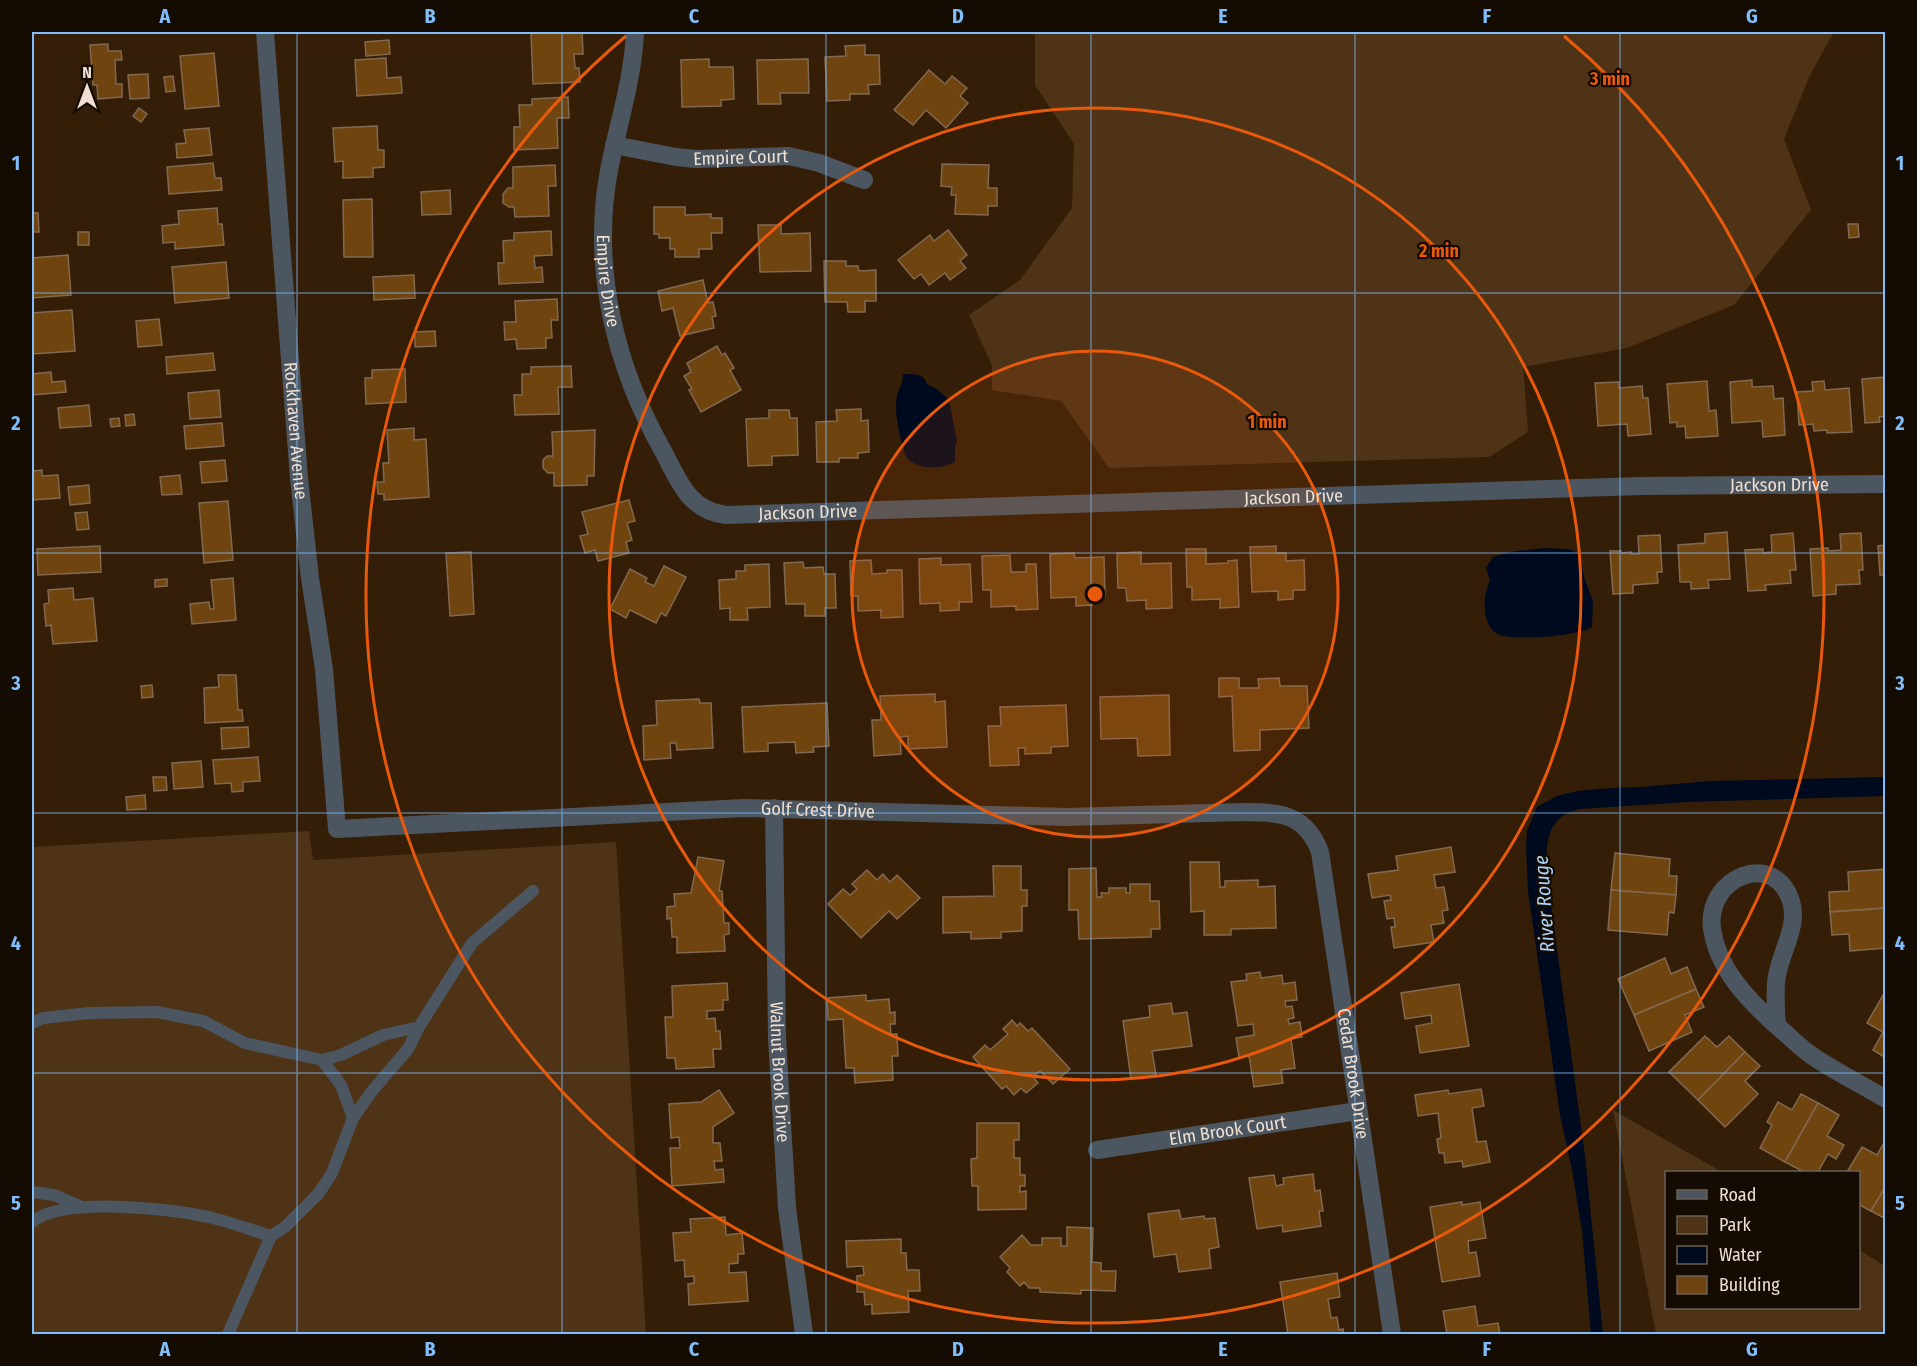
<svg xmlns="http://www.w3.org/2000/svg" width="1917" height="1366" font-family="'Fira Sans Condensed',sans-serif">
<rect width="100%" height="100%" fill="#341e07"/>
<g fill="#4e3317">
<polygon points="1035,32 1834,32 1810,75 1784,139 1811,210 1734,305 1627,348 1523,367 1528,432 1489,457 1109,468 1061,401 992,390 992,366 969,315 1020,280 1072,208 1074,144 1035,85"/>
<polygon points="309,831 313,860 616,842 646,1334 32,1334 32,847"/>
<polygon points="1613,1110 1722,1172 1666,1172 1666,1308 1858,1308 1859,1250 1885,1266 1885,1334 1656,1334"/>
</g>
<g fill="#000a1e">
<path d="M903,374C914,374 924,373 927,384L937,389L949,400L957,441L955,446V461C943,470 916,470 906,457C901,442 893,411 897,396C899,387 903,384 903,374Z"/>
<path d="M1544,548L1568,549L1574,551L1579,554L1585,580L1593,601L1592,627C1578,636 1516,641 1500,635C1481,628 1482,595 1490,581L1486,568L1493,557L1510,552Z"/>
<path d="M1885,777V796L1688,802L1580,809C1544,817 1546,846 1547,876L1585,1156L1603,1334H1591L1582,1231L1572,1170L1560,1115L1528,891L1526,847L1527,831L1537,807L1557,796L1577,791L1612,788L1641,787L1710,781Z"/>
</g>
<g fill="#6f440f" stroke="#826951" stroke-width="1.5">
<polygon points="531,32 582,32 583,54 574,54 575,68 579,68 580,82 533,84"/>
<polygon points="389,40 390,54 366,56 365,42"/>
<polygon points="108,44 108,51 121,51 122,60 115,60 116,84 122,84 122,97 98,99 97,85 93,85 90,45"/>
<polygon points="865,45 865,55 879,55 880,84 868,85 869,94 850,94 850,100 827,101 825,57 846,56 845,46"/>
<polygon points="214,53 219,106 185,109 180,56"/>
<polygon points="386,58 387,78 401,77 402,93 357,96 355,60"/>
<polygon points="709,59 709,67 733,67 734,99 721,100 721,106 682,107 681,60"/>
<polygon points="808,59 809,93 780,93 781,104 758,104 757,60"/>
<polygon points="929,70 945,84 952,76 967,88 960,96 968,103 946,128 926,110 913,125 894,110"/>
<polygon points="148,74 149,98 130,99 128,75"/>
<polygon points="173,76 175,91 166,92 164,77"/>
<polygon points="568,97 569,118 557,118 558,148 514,150 514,127 520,127 519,105 532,105 532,99"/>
<polygon points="139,108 147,114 141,122 133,116"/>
<polygon points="377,126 378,150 384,150 384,167 373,168 373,177 343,178 343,161 335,162 333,128"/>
<polygon points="209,128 212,155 177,158 176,144 186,143 184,130"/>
<polygon points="213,163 215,178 221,178 222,190 169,194 167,167"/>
<polygon points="942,164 989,165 988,188 997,188 997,206 988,206 988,215 955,214 956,195 951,195 952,187 941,186"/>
<polygon points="555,165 556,186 548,186 549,216 515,217 514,207 509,207 503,203 503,194 508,188 513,188 513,167"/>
<polygon points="450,190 451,214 422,215 421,192"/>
<polygon points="372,199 373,257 344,257 343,200"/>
<polygon points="654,207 685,207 685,215 711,214 711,218 722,218 722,233 711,233 712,249 699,249 699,257 675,257 675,249 670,249 670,238 659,238 659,234 654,234"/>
<polygon points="217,208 218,224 222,224 224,245 175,249 175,242 163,243 162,226 179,224 178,211"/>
<polygon points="32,213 38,213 39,232 32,232"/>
<polygon points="1848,224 1858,224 1859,237 1849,238"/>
<polygon points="758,225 781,225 781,234 810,233 811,271 760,272"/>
<polygon points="948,230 967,255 960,261 966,268 950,280 945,273 929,285 921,274 914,279 898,260 930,235 934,241"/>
<polygon points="551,231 552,255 534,256 535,268 542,267 543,282 499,284 498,263 504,263 503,241 514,240 514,233"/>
<rect x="78" y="232" width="11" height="13"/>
<polygon points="68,255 71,295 32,298 32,258"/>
<polygon points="824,261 846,261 846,266 858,266 859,271 876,270 876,301 865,301 865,312 848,312 847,302 825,302"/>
<polygon points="226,262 229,298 175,303 172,267"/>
<polygon points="414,275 415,298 374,300 373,277"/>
<polygon points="703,280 708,303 713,302 716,316 712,317 714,328 680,336 673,308 662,311 658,291"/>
<polygon points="557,299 558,320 551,320 552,338 546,338 546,348 517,349 516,339 505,340 504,322 516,322 515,301"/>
<polygon points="72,310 75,351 32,354 32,313"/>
<polygon points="159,319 162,345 138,347 136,321"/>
<polygon points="435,331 436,346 415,347 415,332"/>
<polygon points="717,346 722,355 725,353 734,368 730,370 741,390 701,412 689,390 692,389 684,376 691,372 687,363"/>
<polygon points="213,353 215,370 167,374 166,357"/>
<polygon points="571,366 572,387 558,387 559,414 515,415 514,395 522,395 522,374 531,374 531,367"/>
<polygon points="405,369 406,402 366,404 365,378 372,378 372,370"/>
<polygon points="51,372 52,382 65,381 66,392 32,395 32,374"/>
<polygon points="1885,377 1886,416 1879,417 1880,422 1865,423 1862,379"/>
<polygon points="1752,380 1752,387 1773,386 1774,399 1783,398 1785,435 1763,437 1762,421 1732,423 1730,382"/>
<polygon points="1707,381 1709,411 1716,410 1718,436 1686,438 1685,426 1677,427 1677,422 1670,423 1667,384"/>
<polygon points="1824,381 1825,390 1849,388 1852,432 1827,433 1827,430 1814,431 1813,424 1799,425 1797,392 1813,391 1812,382"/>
<polygon points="1619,382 1619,388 1642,386 1643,398 1648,398 1651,434 1628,436 1627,424 1598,426 1595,383"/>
<polygon points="219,390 221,417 190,419 188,393"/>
<polygon points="89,405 91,426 60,428 58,408"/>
<polygon points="861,409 861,421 868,420 869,452 858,453 858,458 839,458 839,462 817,462 816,422 837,421 836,410"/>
<polygon points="769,410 789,410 790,418 797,418 798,455 772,456 772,465 748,466 746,419 769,418"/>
<polygon points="134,414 135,425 126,426 125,415"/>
<polygon points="119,418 120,426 111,427 110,419"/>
<polygon points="222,423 224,446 186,449 184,426"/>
<polygon points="414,428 414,440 426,439 429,497 384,500 384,494 378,494 377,482 384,482 383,463 389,463 387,430"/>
<polygon points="595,430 594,476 587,476 587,485 554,486 554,473 548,473 543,468 543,460 547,456 553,456 552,432"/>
<polygon points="225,460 227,481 202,483 200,462"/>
<polygon points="42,470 42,476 58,475 60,498 32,500 32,471"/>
<polygon points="180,475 182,494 162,495 160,477"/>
<polygon points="89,485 90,503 70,505 68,487"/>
<polygon points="629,500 635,521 627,523 632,540 626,542 629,553 598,561 595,550 585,553 580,536 588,534 582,512"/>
<polygon points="228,501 233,560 204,563 199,503"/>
<polygon points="87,512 89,529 77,530 75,513"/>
<polygon points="1727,532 1730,579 1708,580 1709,588 1691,589 1691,582 1680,582 1678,545 1705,543 1705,534"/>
<polygon points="1793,533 1796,570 1790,570 1791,583 1765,585 1766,590 1748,591 1745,550 1763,549 1763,553 1772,552 1771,535"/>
<polygon points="1861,533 1863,570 1859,570 1860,584 1836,585 1836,594 1813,596 1810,549 1828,548 1828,551 1841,550 1840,534"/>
<polygon points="1660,535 1662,572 1657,572 1658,583 1633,585 1633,593 1613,594 1610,551 1621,551 1621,553 1631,552 1631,554 1639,554 1638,536"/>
<polygon points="1885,545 1886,575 1880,575 1878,546"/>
<polygon points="100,546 101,572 38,575 37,549"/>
<polygon points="1276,546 1276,553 1286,553 1286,561 1304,560 1305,590 1293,590 1293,599 1278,600 1278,591 1252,592 1250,547"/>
<polygon points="1186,549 1206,549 1206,564 1228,563 1228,561 1237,560 1239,607 1220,608 1220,599 1192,600 1192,587 1187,587"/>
<polygon points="471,552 474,614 450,616 446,553"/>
<polygon points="1141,552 1141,564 1171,563 1172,608 1146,609 1146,600 1127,601 1126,588 1118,588 1117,553"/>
<polygon points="1074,553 1075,558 1104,557 1105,596 1092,597 1092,605 1076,606 1076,597 1051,598 1050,554"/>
<polygon points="1010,555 1011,572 1026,572 1026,564 1036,564 1038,609 1016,610 1016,606 991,607 991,590 983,590 982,556"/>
<polygon points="941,558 941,565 970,564 972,602 959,602 959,610 940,611 940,603 920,604 919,559"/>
<polygon points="871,560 872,574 887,573 887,570 902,570 903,617 881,618 881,610 858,611 858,596 851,596 850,561"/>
<polygon points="803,562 804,568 823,567 824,574 835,574 836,608 825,608 825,616 805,616 805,604 786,604 784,563"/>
<polygon points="769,564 770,607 747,608 748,620 730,620 730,608 720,609 719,580 736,579 736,571 745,571 745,565"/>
<polygon points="664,566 686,577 666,616 661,613 656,623 630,610 626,618 610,609 630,569 647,578 645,582 654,586"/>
<polygon points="233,578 236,620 192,624 190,604 209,602 210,609 214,609 211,580"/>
<polygon points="167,579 167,586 155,587 155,580"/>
<polygon points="73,588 74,600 93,598 97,641 53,644 51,625 46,626 44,604 49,603 48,590"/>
<polygon points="218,675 236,675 238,710 242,710 243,721 205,723 204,688 219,687"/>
<polygon points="1219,678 1239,678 1239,688 1259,688 1258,679 1279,678 1280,686 1307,686 1309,728 1260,730 1260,750 1234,751 1232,696 1219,697"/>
<polygon points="152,685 153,697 142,698 141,686"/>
<polygon points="935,694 935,702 945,701 947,747 908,749 908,736 900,737 901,754 874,756 872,720 881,720 880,696"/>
<polygon points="1169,695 1170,755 1138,756 1137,738 1101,739 1100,697"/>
<polygon points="699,699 700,703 711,703 713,748 677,750 676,743 670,743 671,758 644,760 643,726 657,725 656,701"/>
<polygon points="827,703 829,746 813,747 814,752 796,753 795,742 768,743 768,751 744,752 742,707"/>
<polygon points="1066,705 1068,746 1051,747 1051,753 1025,754 1025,748 1018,748 1019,765 990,766 988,726 1001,726 1000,707"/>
<polygon points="248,727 249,747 222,749 221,728"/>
<polygon points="258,757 260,781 243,782 243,791 232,792 231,783 215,784 213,760"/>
<polygon points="201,761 203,787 174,789 172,763"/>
<polygon points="153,777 166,777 167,790 154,791"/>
<polygon points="145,795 146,809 127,810 126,797"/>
<polygon points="1451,847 1455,872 1434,875 1436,888 1444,887 1448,910 1442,911 1444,923 1431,925 1434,942 1394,948 1391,927 1395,927 1394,918 1387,919 1384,901 1391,900 1390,895 1372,898 1368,874 1398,870 1396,856"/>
<polygon points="1615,853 1670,859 1669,876 1677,876 1676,895 1611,890"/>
<polygon points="698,857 724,861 719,891 722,891 724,923 729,923 729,934 724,935 725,951 677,953 677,937 672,937 671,918 667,919 667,907 675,906 674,894 691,893"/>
<polygon points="1190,862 1219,862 1220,887 1225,887 1225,881 1258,880 1258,887 1275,886 1276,928 1231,929 1231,935 1204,935 1204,911 1191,912"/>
<polygon points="993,866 1021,866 1021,890 1027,890 1027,906 1022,906 1022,931 1001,932 1001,938 971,939 971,932 943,933 943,897 994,896"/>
<polygon points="1096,868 1097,897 1102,897 1101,893 1109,893 1109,888 1126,888 1126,893 1130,893 1130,884 1150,884 1150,901 1159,901 1160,929 1151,929 1151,937 1079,939 1078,910 1069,910 1069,869"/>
<polygon points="1886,869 1886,908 1830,912 1829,892 1849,891 1848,872"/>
<polygon points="867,870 877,880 883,874 890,882 897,875 920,898 897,919 889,911 861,938 828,904 843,889 850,895 857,889 852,884"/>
<polygon points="1611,890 1676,895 1674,913 1669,912 1667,935 1608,930"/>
<polygon points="1886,908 1886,948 1850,951 1849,934 1832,935 1830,912"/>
<polygon points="1665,958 1671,974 1687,967 1696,989 1634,1015 1618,979"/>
<polygon points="1260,972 1261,978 1282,975 1283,984 1295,982 1297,1000 1285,1001 1286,1007 1292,1006 1294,1018 1288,1019 1289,1024 1300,1022 1302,1037 1291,1039 1295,1068 1281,1070 1283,1083 1254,1087 1249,1056 1239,1057 1236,1038 1254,1035 1253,1024 1238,1026 1231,982 1247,980 1246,974"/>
<polygon points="727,983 728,1000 723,1000 723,1010 707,1011 707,1019 715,1018 716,1031 720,1031 721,1049 713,1049 714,1067 676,1069 675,1058 667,1058 665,1017 673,1017 672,986"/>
<polygon points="1459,984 1469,1046 1420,1053 1416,1026 1432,1023 1431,1015 1405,1019 1401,993"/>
<polygon points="1696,989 1704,1007 1685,1015 1692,1032 1649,1051 1634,1015"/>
<polygon points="1886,990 1886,1058 1873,1050 1883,1032 1867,1023"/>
<polygon points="866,995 866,1001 889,999 890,1013 895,1012 895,1024 890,1024 891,1034 897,1034 898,1056 892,1056 893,1080 855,1083 854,1068 846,1068 843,1019 828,1020 827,998"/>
<polygon points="1171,1003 1173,1014 1187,1012 1192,1046 1152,1051 1156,1075 1131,1079 1123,1021 1150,1017 1149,1006"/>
<polygon points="1012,1020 1017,1026 1020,1023 1028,1031 1032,1028 1070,1069 1053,1084 1040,1071 1033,1077 1038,1083 1026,1093 1021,1088 1014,1095 1006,1086 1002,1089 973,1057 985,1045 990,1050 1008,1034 1003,1029"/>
<polygon points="1705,1036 1717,1047 1729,1036 1745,1052 1698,1100 1669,1072"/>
<polygon points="1745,1052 1760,1066 1745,1081 1758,1094 1725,1127 1698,1100"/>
<polygon points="1481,1089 1484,1106 1472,1108 1477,1142 1486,1141 1490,1162 1463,1167 1462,1161 1445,1163 1444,1153 1439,1153 1437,1139 1441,1138 1438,1113 1418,1116 1415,1095 1448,1090 1449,1094"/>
<polygon points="719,1090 734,1113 713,1127 713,1143 720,1143 722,1161 714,1161 715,1170 723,1169 724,1182 672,1186 670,1148 680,1148 679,1137 671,1138 669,1104 701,1102"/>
<polygon points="1801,1094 1818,1103 1785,1162 1760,1148 1772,1125 1767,1122 1778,1102 1792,1110"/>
<polygon points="1818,1103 1839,1115 1827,1136 1844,1145 1836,1159 1828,1154 1818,1172 1804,1172 1785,1162"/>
<polygon points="977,1123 1019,1123 1019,1140 1014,1140 1014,1158 1020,1158 1020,1175 1025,1175 1025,1186 1020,1186 1020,1192 1026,1191 1026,1209 978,1210 978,1186 972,1186 971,1159 977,1158"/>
<polygon points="1885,1141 1886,1186 1871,1211 1858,1204 1858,1172 1847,1172 1862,1147 1877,1155"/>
<polygon points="1313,1174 1315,1191 1320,1190 1323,1211 1319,1211 1321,1226 1283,1232 1282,1225 1257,1229 1249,1178 1274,1175 1276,1186 1284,1184 1283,1178"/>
<polygon points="1886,1186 1886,1219 1871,1211"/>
<polygon points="1462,1202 1462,1205 1480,1202 1486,1238 1468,1241 1469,1253 1476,1252 1480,1276 1442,1282 1430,1207"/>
<polygon points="1179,1210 1181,1219 1204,1216 1205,1219 1215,1218 1219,1247 1209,1249 1211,1268 1179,1272 1176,1254 1154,1257 1148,1214"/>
<polygon points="725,1217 726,1235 742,1233 744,1254 738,1254 738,1263 729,1264 729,1273 746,1272 748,1301 689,1305 688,1284 694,1283 694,1276 685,1277 684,1260 675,1261 673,1233 691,1232 690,1219"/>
<polygon points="1067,1227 1093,1228 1092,1262 1101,1263 1101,1271 1116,1271 1115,1291 1081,1290 1081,1294 1040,1292 1040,1288 1029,1288 1024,1282 1020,1286 1007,1272 1010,1268 1000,1257 1022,1235 1031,1245 1042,1245 1042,1238 1061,1238 1061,1246 1067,1246"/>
<polygon points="901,1239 901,1253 906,1253 907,1270 919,1270 920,1291 908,1291 909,1312 872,1314 872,1304 865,1305 864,1292 857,1292 857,1276 864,1275 863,1266 847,1267 846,1241"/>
<polygon points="1337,1273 1340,1297 1328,1299 1331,1318 1337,1317 1339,1330 1343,1329 1344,1334 1288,1334 1280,1282"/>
<polygon points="1475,1306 1478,1326 1498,1323 1500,1334 1447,1334 1443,1311"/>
</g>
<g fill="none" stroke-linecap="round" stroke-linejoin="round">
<g stroke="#4c5660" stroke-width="12">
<polyline points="32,1023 43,1018 89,1013 157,1012 203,1021 245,1043 322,1060 341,1055 383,1035 419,1027"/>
<polyline points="322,1060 341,1085 353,1118"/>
<polyline points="32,1192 54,1195 82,1207"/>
<path d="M32,1222C63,1196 169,1209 209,1217C230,1222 251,1230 271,1236"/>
<polyline points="228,1334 271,1236 285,1227 319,1193 332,1173 353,1118 372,1091 408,1049 419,1027 472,943 533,891"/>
</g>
<g stroke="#4c5660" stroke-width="18">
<path id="s1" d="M265,32L299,478L310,578L324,669L337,829L744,808L1067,817L1244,812C1280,812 1306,814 1320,852L1392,1334"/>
<path id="s2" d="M635,32C633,79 618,124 609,170C591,268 615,366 663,451C679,481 689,511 726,515L1641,486L1886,484"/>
<path id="s3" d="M614,145L676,157L696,159L789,156L819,163L864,180"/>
<path id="s4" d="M774,808L777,1038L787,1208L804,1334"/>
<path d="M1777,1026C1776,1009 1774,992 1777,976C1781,951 1799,926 1791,901C1774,849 1706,877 1712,928C1717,968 1748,1000 1776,1025C1788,1035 1798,1046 1811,1055C1834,1071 1861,1084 1886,1099"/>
<path id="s5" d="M1097,1150L1358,1111"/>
</g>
</g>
<path fill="none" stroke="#80bdfa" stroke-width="1.5" stroke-opacity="0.55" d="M297,32V1334M562,32V1334M826,32V1334M1091,32V1334M1355,32V1334M1620,32V1334M32,293H1886M32,553H1886M32,813H1886M32,1073H1886"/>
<circle cx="1095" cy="594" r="243" fill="#e8590c" fill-opacity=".12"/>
<g fill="none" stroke="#e8590c" stroke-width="3">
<circle cx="1095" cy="594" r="243"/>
<circle cx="1095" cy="594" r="486"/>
<path d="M1564 36A729 729 0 1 1 626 36"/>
</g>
<g text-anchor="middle" stroke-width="4.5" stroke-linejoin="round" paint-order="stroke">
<g font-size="18" fill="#eedfd2" stroke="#140b03">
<text dy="6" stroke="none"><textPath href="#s3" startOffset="128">Empire Court</textPath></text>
<text dy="6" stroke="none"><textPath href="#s2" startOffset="252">Empire Drive</textPath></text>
<text dy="6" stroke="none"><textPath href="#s1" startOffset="400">Rockhaven Avenue</textPath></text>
<text dy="6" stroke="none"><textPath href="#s2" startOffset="1581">Jackson Drive</textPath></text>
<text dy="6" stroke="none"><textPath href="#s2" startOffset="1095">Jackson Drive</textPath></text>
<text dy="6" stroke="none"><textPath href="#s2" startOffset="609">Jackson Drive</textPath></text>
<text dy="6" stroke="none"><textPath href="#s1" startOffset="1282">Golf Crest Drive</textPath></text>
<text dy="6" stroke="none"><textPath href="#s4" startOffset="264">Walnut Brook Drive</textPath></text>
<text dy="6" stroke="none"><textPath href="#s1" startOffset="2026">Cedar Brook Drive</textPath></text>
<text dy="6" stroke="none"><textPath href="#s5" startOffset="132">Elm Brook Court</textPath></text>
</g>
<g font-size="20" font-style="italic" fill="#acd3fc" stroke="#140b03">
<text transform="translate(1544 904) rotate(-94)" y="7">River Rouge</text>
</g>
</g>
<circle cx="1095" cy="594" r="9" fill="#e8590c" stroke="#140b03" stroke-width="3"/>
<g font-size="18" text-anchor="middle" font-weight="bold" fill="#e8590c" stroke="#140b03" stroke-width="4.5" stroke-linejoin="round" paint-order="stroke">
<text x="1610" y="85">3 min</text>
<text x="1439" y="257">2 min</text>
<text x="1267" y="428">1 min</text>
</g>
<rect width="1917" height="1366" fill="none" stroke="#140b03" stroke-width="66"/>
<rect x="1665" y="1171" width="195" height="138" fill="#140b03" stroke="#6b6056" stroke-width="1.5"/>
<rect x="1677" y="1190" width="30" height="9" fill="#4c5660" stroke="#6b6056" stroke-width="1.5"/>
<text x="1719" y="1201" font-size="18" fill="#eedfd2">Road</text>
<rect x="1677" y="1216" width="30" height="18" fill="#4e3317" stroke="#6b6056" stroke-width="1.5"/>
<text x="1719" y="1231" font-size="18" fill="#eedfd2">Park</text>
<rect x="1677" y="1246" width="30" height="18" fill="#000a1e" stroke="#6b6056" stroke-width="1.5"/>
<text x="1719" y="1261" font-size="18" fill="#eedfd2">Water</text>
<rect x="1677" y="1276" width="30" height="18" fill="#6f440f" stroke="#6b6056" stroke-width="1.5"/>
<text x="1719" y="1291" font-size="18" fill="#eedfd2">Building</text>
<g transform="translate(87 87)" stroke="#140b03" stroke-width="4.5" paint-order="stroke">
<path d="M0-4.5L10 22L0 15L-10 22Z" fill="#eedfd2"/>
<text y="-9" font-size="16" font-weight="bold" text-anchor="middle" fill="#eedfd2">N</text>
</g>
<rect x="33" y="33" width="1851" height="1300" fill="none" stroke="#80bdfa" stroke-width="2"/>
<g font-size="20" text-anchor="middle" font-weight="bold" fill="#80bdfa">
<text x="165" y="23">A</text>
<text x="430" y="23">B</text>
<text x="694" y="23">C</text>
<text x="958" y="23">D</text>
<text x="1223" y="23">E</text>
<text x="1487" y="23">F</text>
<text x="1752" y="23">G</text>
<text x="16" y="170">1</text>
<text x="1900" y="170">1</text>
<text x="16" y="430">2</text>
<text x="1900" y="430">2</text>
<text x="16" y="690">3</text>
<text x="1900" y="690">3</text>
<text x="16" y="950">4</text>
<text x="1900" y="950">4</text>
<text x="16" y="1210">5</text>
<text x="1900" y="1210">5</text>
<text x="165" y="1356">A</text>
<text x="430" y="1356">B</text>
<text x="694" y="1356">C</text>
<text x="958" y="1356">D</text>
<text x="1223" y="1356">E</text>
<text x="1487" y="1356">F</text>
<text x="1752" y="1356">G</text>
</g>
</svg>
